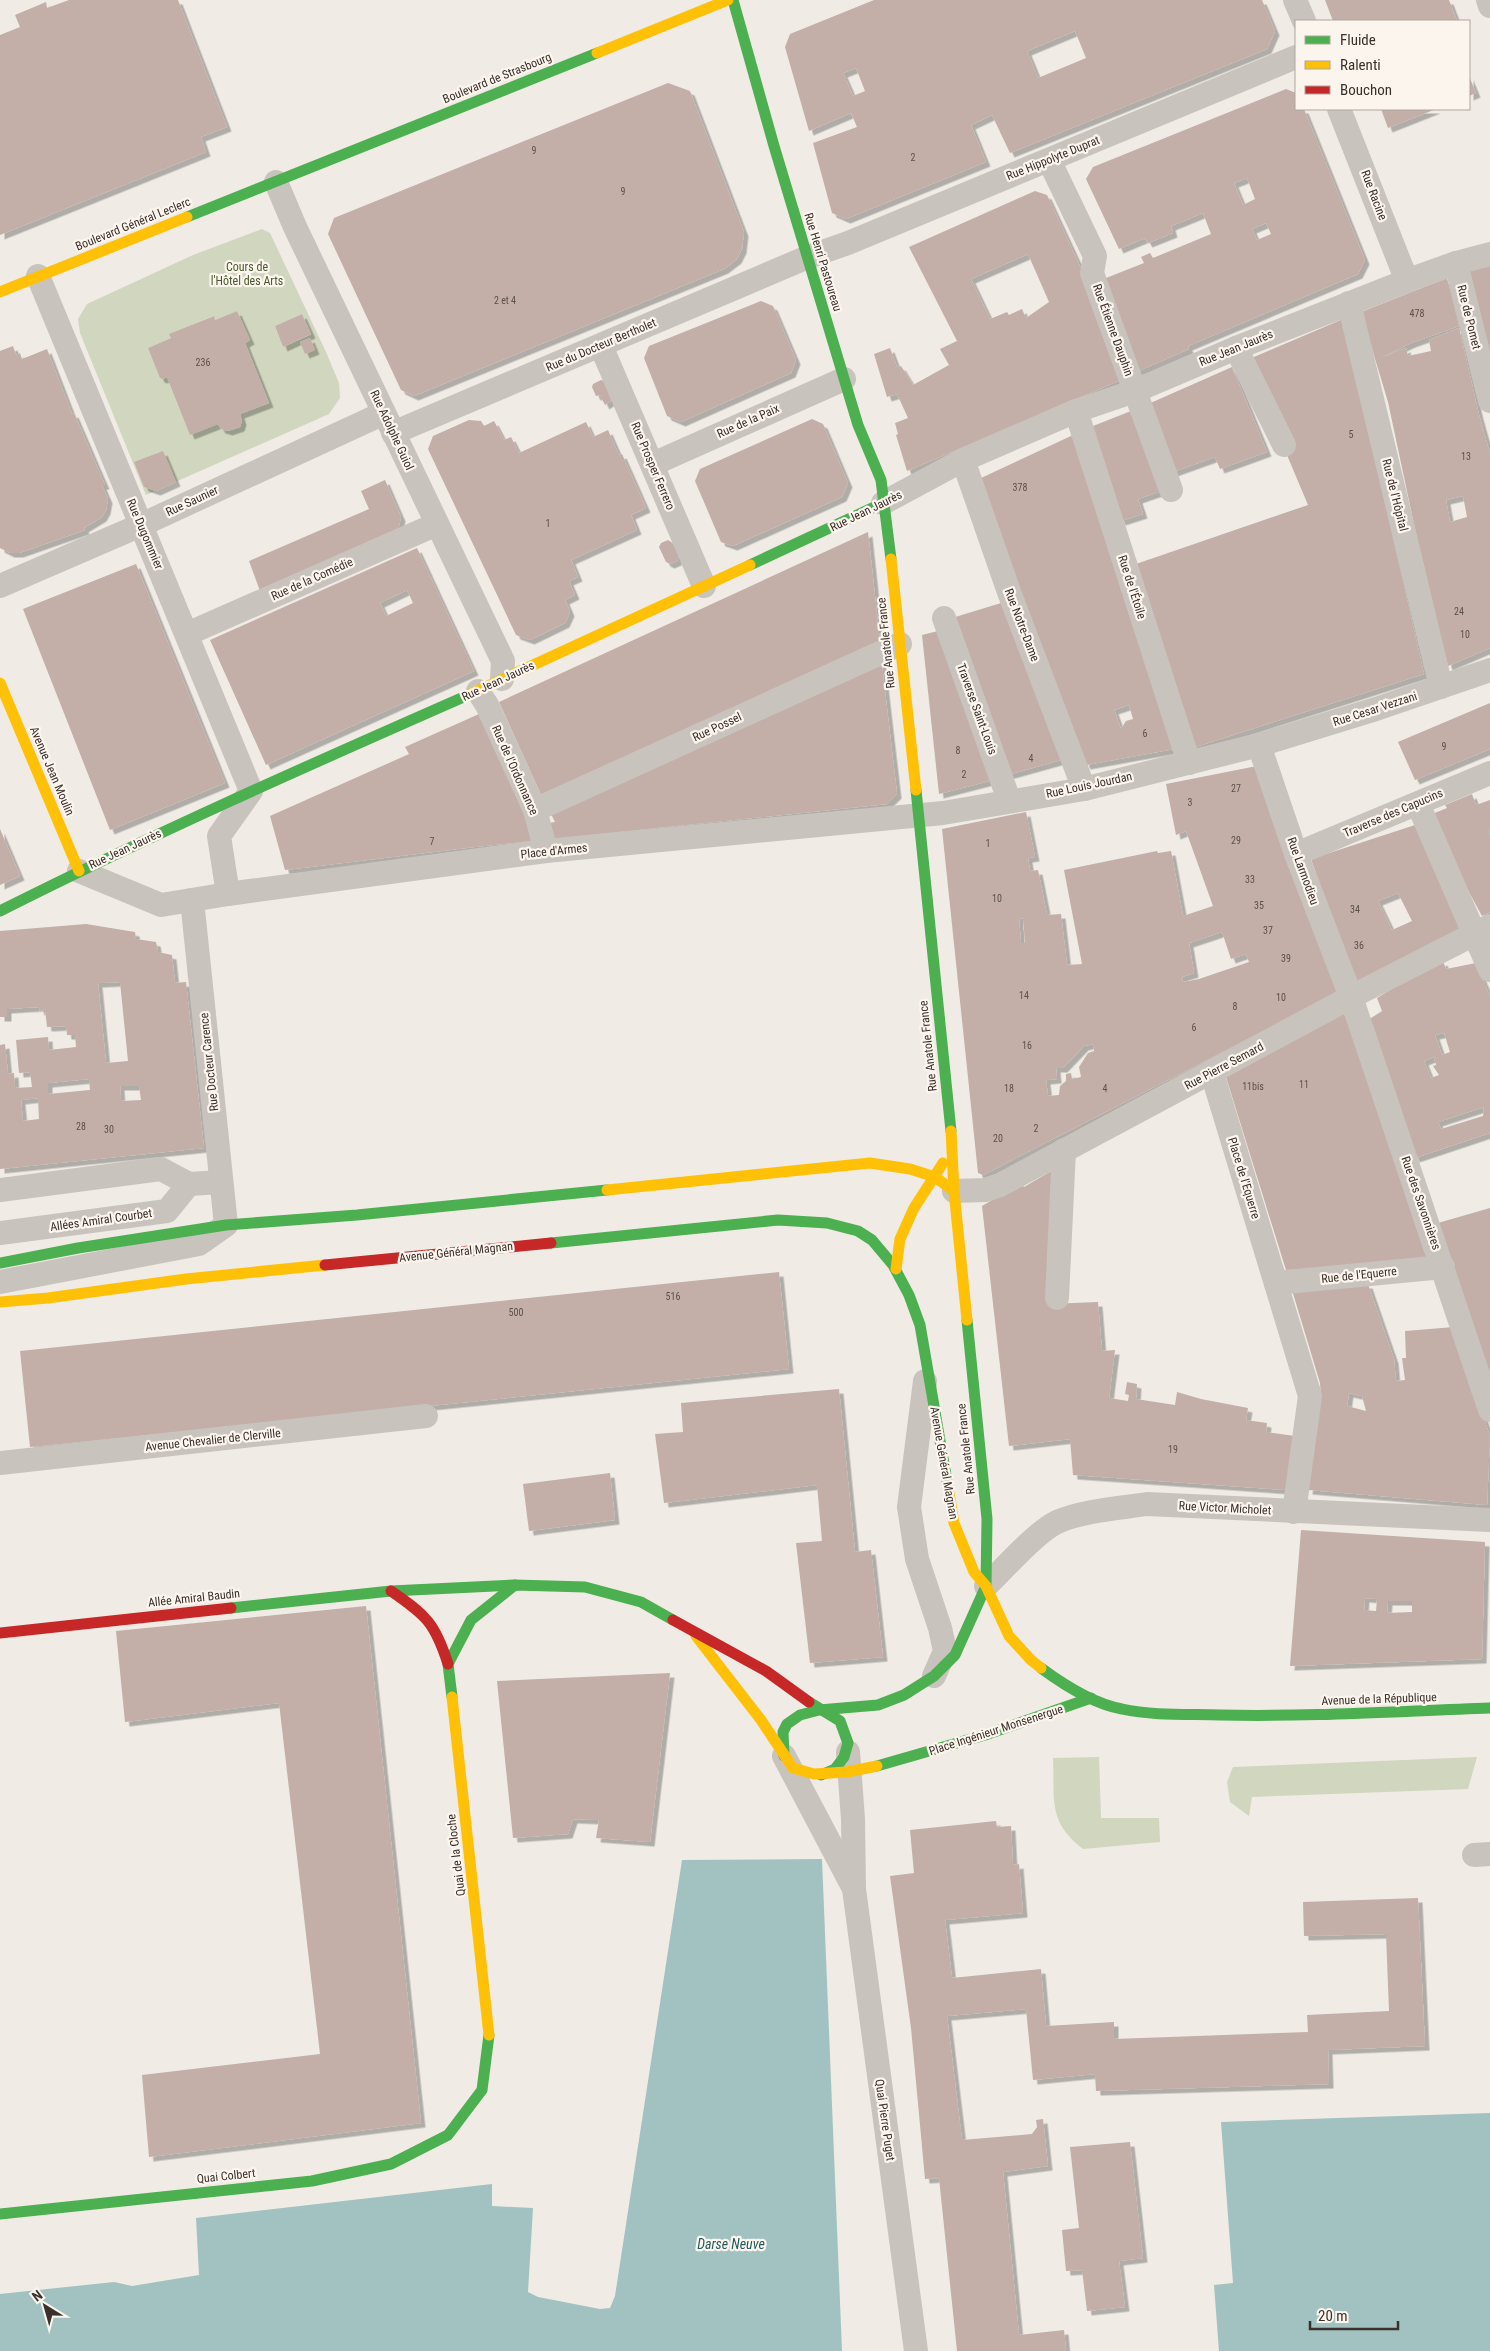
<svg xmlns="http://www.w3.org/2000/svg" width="1490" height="2351" font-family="'Roboto Condensed',sans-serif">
<defs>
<filter id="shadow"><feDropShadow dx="4.5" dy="4.5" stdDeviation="0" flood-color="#0004"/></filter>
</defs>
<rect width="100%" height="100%" fill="#f0ebe5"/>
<g fill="#d1d6bf" fill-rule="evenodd">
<path d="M262,229L270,233L326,352L339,383L340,398L329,414L146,495L80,333L78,319L87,304L193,255ZM237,311L249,340L245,343L269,403L240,414L242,421L240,427L228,431L221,429L218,424L167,377L163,379L148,348L171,338L170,334L213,316L215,320ZM302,314L311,335L283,347L275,326Z"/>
<path d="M1099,1757L1101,1818H1159L1160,1842L1083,1849C1047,1821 1055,1800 1053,1758Z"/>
<polygon points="1477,1757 1468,1789 1252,1797 1249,1816 1230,1802 1227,1782 1233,1767"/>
</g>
<g fill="#a1c2c1">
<polygon points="822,1859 842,2351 0,2351 0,2294 114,2282 132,2286 199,2275 196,2218 492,2184 492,2206 533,2208 528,2292 538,2297 600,2309 610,2308 615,2296 682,1860"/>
<polygon points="1490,2113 1490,2351 1219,2351 1214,2285 1233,2283 1221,2122"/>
</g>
<g fill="#c3afa7" fill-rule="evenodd" filter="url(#shadow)">
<polygon points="69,0 178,0 227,127 201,137 206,152 0,235 0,35 20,27 15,15 46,2 47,8"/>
<path d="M874,0H1262L1275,31L1267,49L1010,153L992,115L971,125L986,162L846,219L832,213L813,143L857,127L851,113L809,131L785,47L790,34ZM1075,31L1086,58L1038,78L1027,51ZM856,68L865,91L853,96L843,73Z"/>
<polygon points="1325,0 1449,0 1457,21 1333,21"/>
<polygon points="1469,76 1476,93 1469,96"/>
<polygon points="668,83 690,91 744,232 742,249 737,259 724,269 414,396 401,390 328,234 334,218"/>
<path d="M1286,89L1296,93V109H1304L1365,260L1358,274L1188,346L1189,349L1136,372L1101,280L1144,263L1141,257L1150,253L1153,258L1211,234L1203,213L1171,226L1173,233L1148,243L1145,238L1119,249L1086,179L1093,167ZM1247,178L1255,199L1243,205L1234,183ZM1266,223L1271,234L1257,240L1252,229Z"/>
<polygon points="1381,109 1436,109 1388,128"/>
<path d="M1035,191L1047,195L1111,333L1125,378L907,471L896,435L898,434L895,423L908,418L897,394L887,397L874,354L890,348L897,367L901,366L913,385L949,365L940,349L957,341L909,247ZM1028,254L1049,302L1026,318L1022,309L1009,315L1007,312L990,319L971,279Z"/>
<polygon points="1490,265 1490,357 1468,270"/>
<path d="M1447,278L1459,326L1411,343L1380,358L1406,348L1408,356L1431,351L1429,340L1459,328L1479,415L1490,454V648L1448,666L1431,604L1388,402L1361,312ZM1463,496L1467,517L1450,522L1446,500Z"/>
<polygon points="761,301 773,306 796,360 791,373 681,422 667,416 644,358 649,346"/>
<polygon points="237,311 250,340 245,343 269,403 240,414 242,421 240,427 228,431 221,429 218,424 190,435 167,377 163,379 160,378 148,348 171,338 169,334 214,316 215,320"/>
<polygon points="302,314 311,334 283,347 275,326"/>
<polygon points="1343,319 1424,674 1192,748 1136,564 1308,505 1247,360"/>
<polygon points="310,338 315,350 305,354 300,342"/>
<polygon points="13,346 16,355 20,353 22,359 47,349 72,414 74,413 105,485 102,485 108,499 106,510 102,517 84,528 85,530 19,553 10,553 0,548 0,351"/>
<polygon points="1232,367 1267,452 1220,469 1215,457 1173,472 1146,405"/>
<polygon points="601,380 604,381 612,400 605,405 600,395 596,396 592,387 593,384"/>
<polygon points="1131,411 1161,491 1138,499 1143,514 1121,521 1088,428"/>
<polygon points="812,419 823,424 848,483 842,497 733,546 721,542 695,481 700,469"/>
<polygon points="469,420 481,421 484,426 494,421 504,440 511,437 519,453 586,422 593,437 608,430 619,455 622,454 646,508 631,515 637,530 571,560 578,577 569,581 575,595 565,600 570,612 565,623 530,640 516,635 428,449 433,436"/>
<path d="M1073,435L1174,749L1086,765L979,479ZM1129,705L1133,719L1126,721L1121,729L1114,710Z"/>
<polygon points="163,451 176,482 156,491 144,487 134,462"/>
<polygon points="385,480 401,517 398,530 260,591 249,561 369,509 361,491"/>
<polygon points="868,532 880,642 542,797 499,702"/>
<polygon points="668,540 674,544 679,555 677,561 670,564 666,562 659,547 661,543"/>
<path d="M417,548L474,671L266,765L210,640ZM407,590L413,603L386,616L380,603Z"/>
<polygon points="136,564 225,783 110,830 23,609"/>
<polygon points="1001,603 1061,760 1007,775 952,618"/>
<polygon points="938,631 993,780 939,794 922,635"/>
<polygon points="881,657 897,794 887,804 474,847 285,870 270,816 409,754 405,747 479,714 531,826 555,822 549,810"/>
<polygon points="1490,703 1490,749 1415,780 1398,742"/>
<path d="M1257,766L1337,993L983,1175L978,1173L942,829L1026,812L1035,857L1028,858L1030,871L1038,870L1047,915L1061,914L1067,965L1082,964L1064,870L1157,851L1158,853L1171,851L1183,916L1213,906L1186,831L1176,835L1166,784ZM1023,918L1025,943H1021L1019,919ZM1222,932L1231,959L1246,954L1249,962L1199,979L1183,982L1182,977L1194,973L1189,943ZM1093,1044L1094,1051L1088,1053L1079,1067L1081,1077L1072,1079L1071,1073L1066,1074V1081L1060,1086L1059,1095L1048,1096L1046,1080L1057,1079L1056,1068H1063L1084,1046Z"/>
<polygon points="1472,794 1476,805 1490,800 1490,830 1488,831 1490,836 1490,912 1482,916 1463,881 1432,814 1447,808 1445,805"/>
<path d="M1415,825L1460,929L1355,984L1311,859ZM1398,893L1412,921L1392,930L1378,901Z"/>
<polygon points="0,829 20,876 0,885"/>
<path d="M86,924L135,932L136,939L156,942L158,952L172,955L175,983L186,982L204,1148L0,1169V1045L5,1044L8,1074L14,1073L15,1088L32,1087L30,1072L19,1073L16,1040L48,1037L49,1050L76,1047L75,1035H67L66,1026L47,1027L45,1009L40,1011L39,1007L7,1009V1017H0V931ZM120,982L128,1061L106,1063L98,983ZM89,1079L90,1090L48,1094V1083ZM120,1086H139L141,1100L121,1101ZM38,1098L39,1119L23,1121L21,1100Z"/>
<path d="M1443,961L1446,969L1476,963L1490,997V1133L1415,1158L1368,1020L1382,1011L1377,998L1411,977ZM1444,1033L1450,1052L1442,1055L1435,1035ZM1434,1057L1436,1065L1433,1066L1439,1075L1431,1078L1424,1061ZM1484,1107L1483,1116L1441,1129L1438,1122Z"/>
<polygon points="1344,1013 1431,1259 1286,1270 1226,1077"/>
<polygon points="1053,1170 1049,1304 1098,1302 1102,1351 1115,1350 1109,1398 1128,1401 1129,1395 1125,1394 1127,1382 1137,1384 1136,1399 1175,1405 1177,1392 1201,1399 1248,1408 1246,1420 1267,1423 1266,1432 1295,1436 1286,1490 1073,1475 1070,1439 1009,1446 982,1206 1021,1183 1024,1187"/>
<polygon points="1490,1208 1490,1381 1438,1223"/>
<polygon points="779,1272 789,1369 30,1447 20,1351"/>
<path d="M1368,1284L1394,1359L1396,1381L1405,1380L1402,1358H1406L1405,1331L1454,1327L1490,1437L1487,1505L1308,1490L1321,1398L1320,1383L1292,1290ZM1349,1393L1362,1396L1366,1411L1347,1406Z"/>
<polygon points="839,1389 855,1552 871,1550 883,1657 810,1663 796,1543 822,1541 817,1485 664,1503 655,1434 683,1432 681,1403"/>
<polygon points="610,1473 615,1520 529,1531 523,1484"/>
<path d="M1301,1530L1485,1542L1482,1659L1290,1666ZM1365,1598L1377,1599L1376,1611L1364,1610ZM1388,1601H1412V1612L1387,1613Z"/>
<polygon points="366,1606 421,2123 149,2157 142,2075 320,2054 279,1703 125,1722 116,1631"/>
<polygon points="670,1673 650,1842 596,1838 599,1820 573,1819 568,1834 513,1838 497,1681"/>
<polygon points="996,1821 997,1827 1011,1826 1013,1865 1019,1864 1023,1913 945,1920 952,1978 1041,1969 1046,2026 1114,2022 1114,2039 1308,2032 1307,2015 1389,2011 1386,1934 1304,1936 1303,1902 1418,1898 1425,2046 1328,2050 1329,2084 1096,2091 1095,2074 1033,2080 1026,2009 947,2016 962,2140 1032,2134 1037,2127 1036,2120 1043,2119 1048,2166 1003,2172 1019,2335 1064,2330 1066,2351 957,2351 939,2178 925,2179 911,2028 890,1876 914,1873 910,1830"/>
<polygon points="1130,2142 1143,2258 1119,2261 1125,2307 1087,2311 1082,2270 1066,2271 1062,2230 1079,2228 1070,2147"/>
</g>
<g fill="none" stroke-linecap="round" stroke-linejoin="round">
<g stroke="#c9c3be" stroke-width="24">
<polyline points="1295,0 1304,21"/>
<polyline points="1488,0 1490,6"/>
<polyline points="1339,109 1407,281"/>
<polyline points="1049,160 1095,256 1092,273 1171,490"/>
<polyline points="276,182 295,227 503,661 502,679"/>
<polyline points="1456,263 1490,401"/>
<polyline points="38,276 251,791 219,836 228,894"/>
<polyline points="1349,303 1441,687"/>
<polyline points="601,346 704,586"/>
<polyline points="1236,348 1284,445"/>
<polyline points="1076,411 1189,763"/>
<polyline points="393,433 808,257 848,243 1296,57"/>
<polyline points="963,460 1009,592 1084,789"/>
<polyline points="653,464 844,379"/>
<polyline points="883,503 963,460 1076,411 1135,391 1236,348 1414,278 1456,263 1490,254"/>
<polyline points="0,586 141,525 384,413"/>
<polyline points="944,618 1009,800"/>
<polyline points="187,634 437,524"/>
<polyline points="478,691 487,705 535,810 546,851"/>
<polyline points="1259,745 1296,854 1351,997 1490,1410"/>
<polyline points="1418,804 1490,970"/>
<polyline points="535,810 900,644"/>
<polyline points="1296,854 1490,773"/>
<polyline points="79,871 161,905 228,894 546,851 943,813 1084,789 1259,745 1376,709 1490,670"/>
<polyline points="1212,1073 1310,1396 1294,1512"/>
<polyline points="0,1190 161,1169 189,1184 221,1182"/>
<polyline points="954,1191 985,1190 1000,1185 1351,997 1490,926"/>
<polyline points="0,1233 167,1211 189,1184"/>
<polyline points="0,1282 199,1244 226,1225 192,900"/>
<polyline points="1276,1283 1443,1267"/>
<polyline points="1057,1298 1064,1150"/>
<polyline points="925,1381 909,1507 917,1559 940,1628 945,1651 934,1676"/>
<polyline points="0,1463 426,1416"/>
<path d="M986,1586C1005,1568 1035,1533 1057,1522C1081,1511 1121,1508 1147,1504L1490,1520"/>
<polyline points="848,1752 853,1819 854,1889 916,2351"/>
<polyline points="784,1756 852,1885"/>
<polyline points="1474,1855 1490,1854"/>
</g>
<g stroke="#4caf50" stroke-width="11">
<polyline points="733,0 774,146 858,425 881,480 891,559"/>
<polyline points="187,217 597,53"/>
<polyline points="750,565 883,503"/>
<polyline points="916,790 951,1131"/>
<path d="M0,911C153,834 309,765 466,696"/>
<polyline points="551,1243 778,1220 827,1223 858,1231 872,1240 893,1265 909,1295 920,1325 948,1487"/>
<polyline points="0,1263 78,1248 226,1225 357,1215 607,1190"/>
<polyline points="231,1608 391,1591 515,1585 585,1587 641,1602 673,1620"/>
<path d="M1041,1668C1064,1685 1094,1704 1122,1709C1154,1716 1188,1714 1220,1715C1310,1717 1400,1711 1490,1708"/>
<polyline points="452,1697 448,1664 471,1620 515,1585"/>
<polyline points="809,1702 840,1721 848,1743 844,1757 835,1769 821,1775"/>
<polyline points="784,1756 783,1732 787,1724 800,1715 819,1710 878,1705 904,1695 934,1676 955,1655 986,1586 987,1519 967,1320"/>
<polyline points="877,1766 985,1735 1091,1698"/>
<polyline points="0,2214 312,2181 391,2164 448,2135 482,2090 489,2035"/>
</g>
<g stroke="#ffc107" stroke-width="11">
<polyline points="597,53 728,0"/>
<polyline points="0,292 187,217"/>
<polyline points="891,559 916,790"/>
<polyline points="0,683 79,871"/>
<polyline points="466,696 750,565"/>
<polyline points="951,1131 954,1191 967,1320"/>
<polyline points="607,1190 870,1163 910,1169 935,1177 954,1191"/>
<polyline points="896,1269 900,1239 914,1208 943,1163"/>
<polyline points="0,1302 48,1298 186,1279 325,1265"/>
<polyline points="948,1487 954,1523 974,1572 986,1586 1009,1636 1031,1660 1041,1668"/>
<polyline points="696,1636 761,1720 793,1768 814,1774 847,1772 877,1766"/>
<polyline points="452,1697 489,2035"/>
</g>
<g stroke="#c62828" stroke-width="11">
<polyline points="325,1265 551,1243"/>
<path d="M391,1591C426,1615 435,1623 448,1664"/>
<polyline points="673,1620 766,1671 809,1702"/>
<polyline points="0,1633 231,1608"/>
</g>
</g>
<g text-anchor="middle" stroke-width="4.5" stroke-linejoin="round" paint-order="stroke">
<g font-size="10" fill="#5d504a">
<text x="534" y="154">9</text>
<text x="913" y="161">2</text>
<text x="623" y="195">9</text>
<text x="505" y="304">2 et 4</text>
<text x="1417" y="317">478</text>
<text x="203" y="366">236</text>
<text x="1351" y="438">5</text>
<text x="1466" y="460">13</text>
<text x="1020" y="491">378</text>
<text x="548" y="527">1</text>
<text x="1459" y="615">24</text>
<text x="1465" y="638">10</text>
<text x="1145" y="737">6</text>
<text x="1444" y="750">9</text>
<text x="958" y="754">8</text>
<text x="1031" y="762">4</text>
<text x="964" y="778">2</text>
<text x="1236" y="792">27</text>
<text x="1190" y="806">3</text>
<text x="1236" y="844">29</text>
<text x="432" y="845">7</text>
<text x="988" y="847">1</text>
<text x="1250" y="883">33</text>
<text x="997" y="902">10</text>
<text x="1259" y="909">35</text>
<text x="1355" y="913">34</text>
<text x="1268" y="934">37</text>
<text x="1359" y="949">36</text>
<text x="1286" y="962">39</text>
<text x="1024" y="999">14</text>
<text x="1281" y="1001">10</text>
<text x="1235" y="1010">8</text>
<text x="1194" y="1031">6</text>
<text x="1027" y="1049">16</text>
<text x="1304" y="1088">11</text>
<text x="1253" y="1090">11bis</text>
<text x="1009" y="1092">18</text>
<text x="1105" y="1092">4</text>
<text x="81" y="1130">28</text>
<text x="1036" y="1132">2</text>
<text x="109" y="1133">30</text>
<text x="998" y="1142">20</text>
<text x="673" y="1300">516</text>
<text x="516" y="1316">500</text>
<text x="1173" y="1453">19</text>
</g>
<g font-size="12" fill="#3b302b" stroke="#fbf5ee">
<text transform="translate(497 78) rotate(-22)" y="4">Boulevard de Strasbourg</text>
<text transform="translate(1053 158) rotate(-22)" y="4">Rue Hippolyte Duprat</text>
<text transform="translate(1374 195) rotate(69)" y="4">Rue Racine</text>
<text transform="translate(133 224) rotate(-22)" y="4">Boulevard Général Leclerc</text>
<text transform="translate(823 262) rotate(73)" y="4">Rue Henri Pastoureau</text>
<text transform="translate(1469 317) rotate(76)" y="4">Rue de Pomet</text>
<text transform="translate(1113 330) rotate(70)" y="4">Rue Étienne Dauphin</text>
<text transform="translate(601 345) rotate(-23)" y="4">Rue du Docteur Bertholet</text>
<text transform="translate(1236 348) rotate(-22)" y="4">Rue Jean Jaurès</text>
<text transform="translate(748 421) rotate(-24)" y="4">Rue de la Paix</text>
<text transform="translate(392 430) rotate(65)" y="4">Rue Adolphe Guiol</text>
<text transform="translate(653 466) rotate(67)" y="4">Rue Prosper Ferrero</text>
<text transform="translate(1395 495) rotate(76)" y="4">Rue de l'Hôpital</text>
<text transform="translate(192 501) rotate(-25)" y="4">Rue Saunier</text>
<text transform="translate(866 511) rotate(-26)" y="4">Rue Jean Jaurès</text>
<text transform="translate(145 534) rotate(67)" y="4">Rue Dugommier</text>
<text transform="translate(312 579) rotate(-24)" y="4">Rue de la Comédie</text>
<text transform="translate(1132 587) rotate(72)" y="4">Rue de l'Étoile</text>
<text transform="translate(1022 625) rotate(69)" y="4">Rue Notre-Dame</text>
<text transform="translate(886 643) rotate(-96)" y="4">Rue Anatole France</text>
<text transform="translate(498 681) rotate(-25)" y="4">Rue Jean Jaurès</text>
<text transform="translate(977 709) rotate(70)" y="4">Traverse Saint-Louis</text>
<text transform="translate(1375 709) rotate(-18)" y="4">Rue Cesar Vezzani</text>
<text transform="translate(717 727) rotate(-25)" y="4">Rue Possel</text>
<text transform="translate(515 770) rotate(66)" y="4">Rue de l'Ordonnance</text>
<text transform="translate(52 771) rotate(67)" y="4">Avenue Jean Moulin</text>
<text transform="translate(1089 785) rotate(-12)" y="4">Rue Louis Jourdan</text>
<text transform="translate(1393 813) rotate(-23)" y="4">Traverse des Capucins</text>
<text transform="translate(125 849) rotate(-25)" y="4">Rue Jean Jaurès</text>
<text transform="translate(554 851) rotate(-6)" y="4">Place d'Armes</text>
<text transform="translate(1303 871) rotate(70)" y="4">Rue Larmodieu</text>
<text transform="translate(928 1046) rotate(-96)" y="4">Rue Anatole France</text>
<text transform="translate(209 1062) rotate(-96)" y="4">Rue Docteur Carence</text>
<text transform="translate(1224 1066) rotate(-28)" y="4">Rue Pierre Semard</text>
<text transform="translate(1244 1178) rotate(73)" y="4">Place de l'Equerre</text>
<text transform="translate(1421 1203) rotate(71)" y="4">Rue des Savonnières</text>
<text transform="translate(101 1220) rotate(-8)" y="4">Allées Amiral Courbet</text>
<text transform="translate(456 1252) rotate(-6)" y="4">Avenue Général Magnan</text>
<text transform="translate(1359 1275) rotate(-6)" y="4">Rue de l'Equerre</text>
<text transform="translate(213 1440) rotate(-6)" y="4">Avenue Chevalier de Clerville</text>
<text transform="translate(966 1449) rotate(-96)" y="4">Rue Anatole France</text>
<text transform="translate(944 1463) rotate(80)" y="4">Avenue Général Magnan</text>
<text transform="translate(1225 1508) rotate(3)" y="4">Rue Victor Micholet</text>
<text transform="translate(194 1598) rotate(-6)" y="4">Allée Amiral Baudin</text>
<text transform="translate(1379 1699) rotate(-2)" y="4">Avenue de la République</text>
<text transform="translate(996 1730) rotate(-18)" y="4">Place Ingénieur Monsenergue</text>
<text transform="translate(456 1855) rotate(-97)" y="4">Quai de la Cloche</text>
<text transform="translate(885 2120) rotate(82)" y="4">Quai Pierre Puget</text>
<text transform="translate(226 2176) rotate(-6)" y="4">Quai Colbert</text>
</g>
<g font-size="12" fill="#4a5a2e" stroke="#fbf5ee">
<text x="247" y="271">Cours de<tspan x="247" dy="14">l'Hôtel des Arts</tspan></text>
</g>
<g font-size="14" font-style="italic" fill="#1f5a5e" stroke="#fbf5ee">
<text x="731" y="2249">Darse Neuve</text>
</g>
</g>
<rect x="1295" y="20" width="175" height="90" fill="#fbf5ee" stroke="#aea6a0"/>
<rect x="1305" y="36" width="25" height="8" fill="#4caf50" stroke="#aea6a0"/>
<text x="1340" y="45" font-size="15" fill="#3b302b">Fluide</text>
<rect x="1305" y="61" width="25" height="8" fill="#ffc107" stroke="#aea6a0"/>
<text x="1340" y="70" font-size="15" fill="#3b302b">Ralenti</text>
<rect x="1305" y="86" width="25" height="8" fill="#c62828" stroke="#aea6a0"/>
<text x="1340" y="95" font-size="15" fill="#3b302b">Bouchon</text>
<g transform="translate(45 2306) rotate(323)" stroke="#fbf5ee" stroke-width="4" paint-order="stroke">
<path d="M0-4L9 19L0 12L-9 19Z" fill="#3b302b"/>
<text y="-8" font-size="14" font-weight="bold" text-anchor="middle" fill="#3b302b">N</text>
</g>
<path d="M1310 2321v8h88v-8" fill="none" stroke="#3b302b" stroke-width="2.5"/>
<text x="1318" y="2321" font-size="15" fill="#3b302b" stroke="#fbf5ee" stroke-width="4" paint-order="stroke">20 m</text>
</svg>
